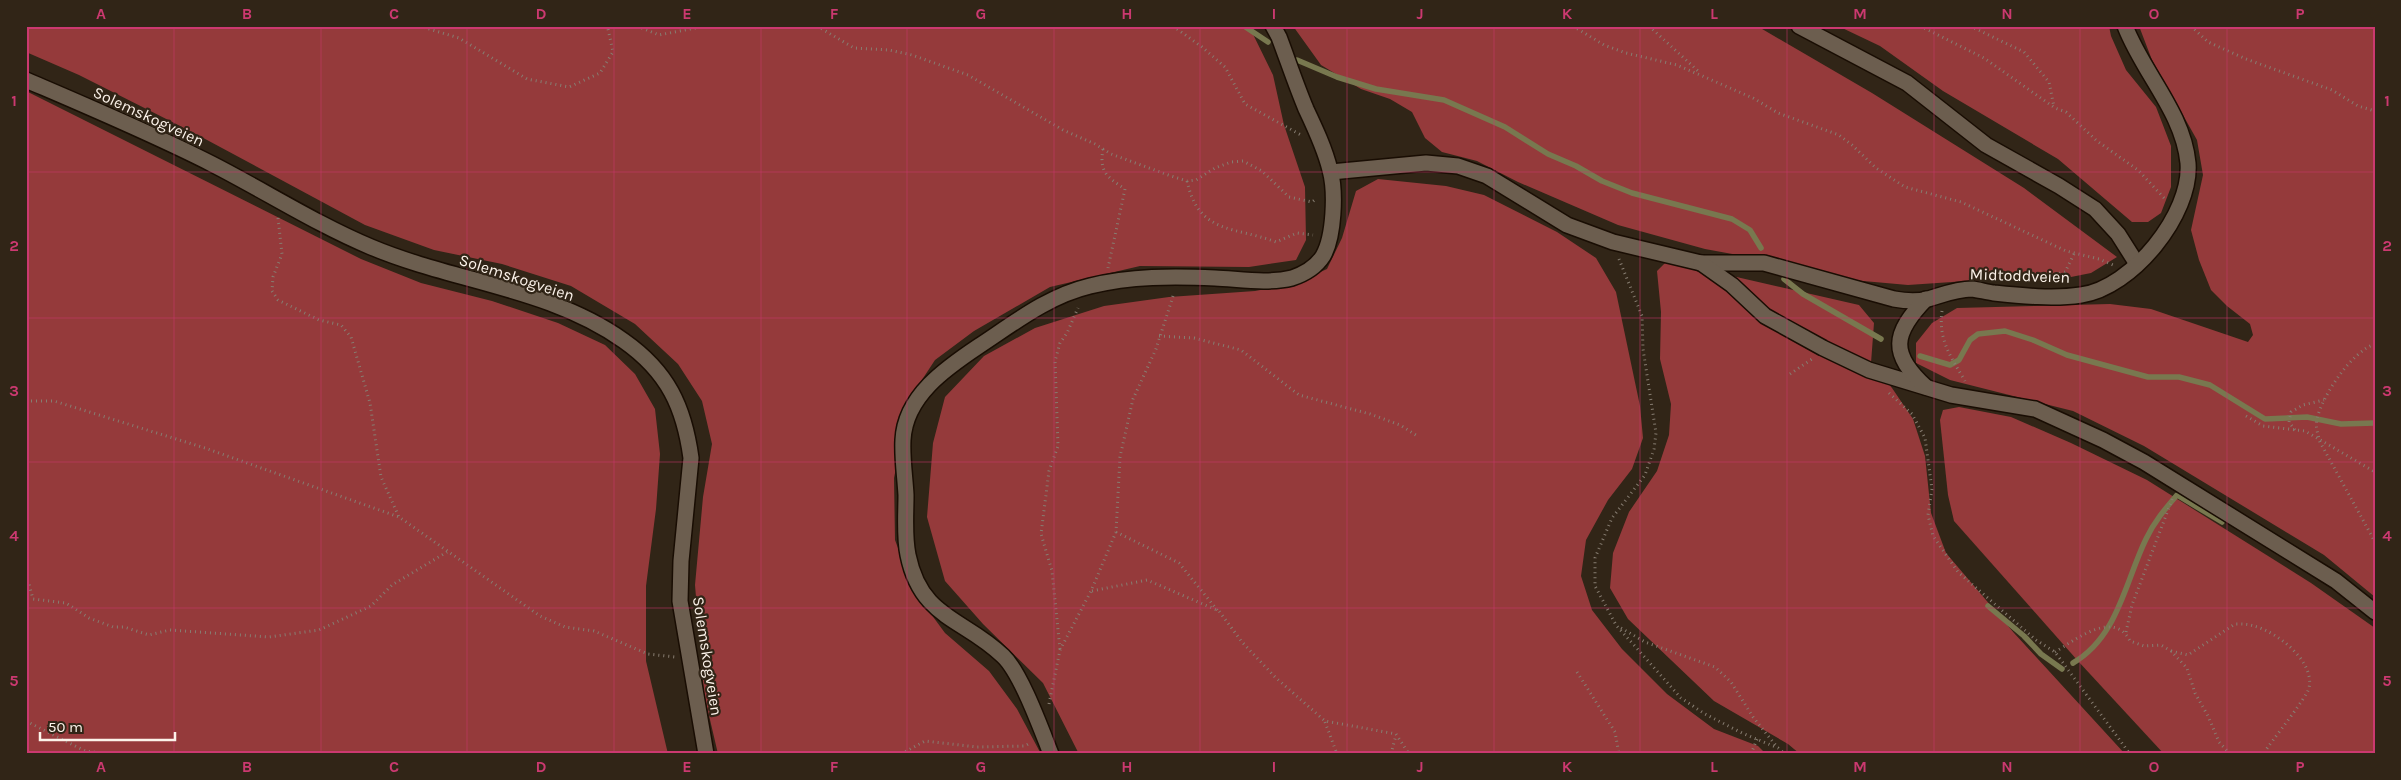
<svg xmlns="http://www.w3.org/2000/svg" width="2401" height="780" font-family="Karla,sans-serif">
<rect width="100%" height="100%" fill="#312517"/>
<g fill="#953a3b">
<polygon points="26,26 1249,26 1273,75 1284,125 1305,187 1306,240 1296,260 1249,267 1140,266 1050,287 974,331 935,360 910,398 894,478 895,540 914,591 945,633 989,671 1017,709 1041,754 718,754 704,694 695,585 703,497 712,444 702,401 678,364 635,324 571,286 502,264 434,250 365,225 194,133 79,75 26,52"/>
<polygon points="1293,26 1757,26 1872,93 2024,188 2117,257 2091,273 2051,281 1996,279 1908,285 1852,280 1787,264 1705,249 1618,225 1518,182 1477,161 1442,152 1425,138 1412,112 1390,99 1361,89 1321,65"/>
<polygon points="1838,26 2109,26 2111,36 2126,70 2156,107 2171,146 2171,187 2161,213 2148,222 2132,222 2058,159 1943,91 1880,46"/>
<polygon points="2139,26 2375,26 2375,597 2324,555 2144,446 2073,411 1950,380 1916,363 1916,343 1932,323 1957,308 2110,304 2151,309 2248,342 2253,335 2250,324 2227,306 2211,290 2199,260 2191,230 2203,175 2197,140 2152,60"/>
<polygon points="26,91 361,259 421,283 492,301 558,323 605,345 635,374 655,409 660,454 656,509 646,586 646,661 668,754 26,754"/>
<polygon points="1378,179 1446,186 1484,195 1557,232 1596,258 1616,292 1640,406 1643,438 1632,469 1608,500 1586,540 1581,576 1592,610 1622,649 1667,694 1714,729 1758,746 1766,754 1079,754 1043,683 983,624 945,581 927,517 933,443 945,397 984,356 1035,328 1104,306 1169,297 1255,291 1296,283 1327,269 1342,238 1356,191"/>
<polygon points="1667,261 1859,305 1874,323 1871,363 1892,388 1913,419 1925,456 1931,513 1946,553 2014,633 2125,754 1800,754 1788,744 1714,701 1628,619 1610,588 1613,553 1629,512 1657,471 1669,435 1671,404 1660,359 1661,312 1657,271"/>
<polygon points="1959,407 2011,417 2071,443 2147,480 2311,583 2375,628 2375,754 2164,754 2078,661 1954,521 1948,495 1940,420 1943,410"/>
</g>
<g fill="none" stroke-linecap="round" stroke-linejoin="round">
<g stroke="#78784f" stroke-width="5.5">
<polyline points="1244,26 1268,42"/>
<polyline points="1297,60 1337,77 1376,89 1444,100 1505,127 1548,154 1576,166 1602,181 1632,193 1732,219 1750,230 1761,248"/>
<polyline points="1784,279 1803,294 1881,339"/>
<polyline points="1920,356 1950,365 1959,360 1970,340 1978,334 2005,331 2033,340 2067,355 2148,377 2179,377 2210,385 2265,419 2307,417 2341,424 2375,423"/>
<polyline points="1988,606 2024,636 2041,654 2062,669"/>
<path d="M2073,663C2118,637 2125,582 2146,539C2154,522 2165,509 2177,495L2222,522"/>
</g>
<g stroke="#190d03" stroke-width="18">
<g id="minor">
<polyline points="1799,26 1907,83 1986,145 2059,186 2095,209 2118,234 2137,264"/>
<path d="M26,80C89,107 151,133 212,164C265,191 316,224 371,247C454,282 550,288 624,341C668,372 684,407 691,458L681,561L680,601L706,754"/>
<path d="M1331,172L1426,163L1458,166L1487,176L1567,225L1613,242L1701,263H1764L1894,299C1905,301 1917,302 1928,299C1942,295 1956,289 1972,289C1979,290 1987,292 1994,293C2022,296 2054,299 2081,295C2132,288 2192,214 2188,163C2183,112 2143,73 2125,26"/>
<polyline points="1701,263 1732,285 1765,316 1823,348 1869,370 1951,395 2035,409 2103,440 2144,462 2336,581 2375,612"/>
<path d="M1926,299C1892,334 1890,354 1926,387"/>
<path d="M1051,754C1041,729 1021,673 1003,656C964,618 921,619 908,555C904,536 906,515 906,495C905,477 902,458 903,440C905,396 946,368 979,346C1014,323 1048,296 1090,286C1131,276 1173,276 1215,278C1239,279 1268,284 1292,278C1304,274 1316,267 1323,256C1334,237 1336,192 1330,170C1325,149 1315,128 1306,109C1296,85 1288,61 1279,37L1273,26"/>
</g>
</g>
<g stroke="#877d71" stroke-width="3" stroke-dasharray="1 4" stroke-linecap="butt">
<polyline points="419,26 459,38 527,79 569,87 600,73 613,52 608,29 605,26"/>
<polyline points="637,26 659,35 706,26"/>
<polyline points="817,26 854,48 889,50 912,55 968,75 1063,130 1095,144 1111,154 1171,176 1187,181 1196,180 1215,168 1231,162 1243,161 1262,171 1289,197 1312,202 1316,199"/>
<polyline points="1173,26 1202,47 1225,67 1245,104 1301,135"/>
<polyline points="1573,26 1604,45 1626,53 1677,65 1753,98 1778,113 1839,135 1852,145 1876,168 1905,187 1961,202 2066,251 2099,259 2113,265"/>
<polyline points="1649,26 1698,71"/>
<polyline points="1920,26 1984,58 2055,108 2066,112 2097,141 2138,170 2166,200"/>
<polyline points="1970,26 2024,52 2049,82 2054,107"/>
<polyline points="2191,26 2208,42 2246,59 2332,90 2358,106 2375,111"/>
<path d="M1103,149C1099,172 1107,177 1125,189L1108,268"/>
<path d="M1187,181C1199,235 1234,226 1276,242L1297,233L1313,235"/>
<polyline points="278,218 282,254 273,277 272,291 278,300 319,320 341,325 351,337 370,403 381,477 399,517"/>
<polyline points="1619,259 1642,316 1643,349 1656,433 1654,449 1645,475 1612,518 1595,558 1595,586 1616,625 1681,698 1705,714 1742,733 1778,748 1785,754"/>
<polyline points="2035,279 2065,272 2074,254"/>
<path d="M1942,311C1938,340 1951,357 1965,381"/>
<polyline points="1159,336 1194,338 1241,350 1299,395 1370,414 1400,425 1419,437"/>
<path d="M2375,344C2352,351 2322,396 2317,419C2315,427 2318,434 2320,442L2375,542"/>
<polyline points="1790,374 1812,359"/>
<polyline points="1889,393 1912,414 1925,438 1932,489 1928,515 1933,536 1958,572 2036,640 2055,652 2130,754"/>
<polyline points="26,401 54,401 205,448 399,517 540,616 565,627 594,631 648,654 675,657"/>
<polyline points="2246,416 2263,426 2305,431 2375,472"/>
<polyline points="2295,430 2289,422 2291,412 2303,405 2324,400"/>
<polyline points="1116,532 1179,563 1218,611"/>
<polyline points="26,581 29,584 33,599 66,603 89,618 113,627 124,627 149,635 170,630 269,637 319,630 371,606 392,585 447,552"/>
<polyline points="1092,591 1147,580 1219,611 1242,642 1275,677 1325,721 1396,734 1409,754"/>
<polyline points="1621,628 1645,642 1715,667 1731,682 1753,717 1777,747"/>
<polyline points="2126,632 2132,605 2173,497"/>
<polyline points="1060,649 1052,571 1041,534 1049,471 1058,446 1055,361 1060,343 1067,333 1078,308"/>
<path d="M2171,651L2188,655L2235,624C2242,624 2248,624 2254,626C2277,632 2315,661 2309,688C2307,697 2271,742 2263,754"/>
<path d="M2055,652C2075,640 2114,609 2130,641L2144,646L2161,645L2171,651L2187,668L2195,693L2208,716L2219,742L2230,754"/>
<polyline points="1577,672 1615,732 1619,754"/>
<polyline points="1049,704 1060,650 1091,591 1116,532 1120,457 1133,399 1156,349 1174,293"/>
<polyline points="26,721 85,751 110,754"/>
<polyline points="1325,722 1337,754"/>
<polyline points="901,754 925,741 977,747 1025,746 1030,743"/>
<polyline points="1391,754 1396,735"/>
<polyline points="1751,754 1757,739"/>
</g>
<use href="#minor" stroke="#6c5e4f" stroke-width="15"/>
</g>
<path fill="none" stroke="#cb3970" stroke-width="1" stroke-opacity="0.55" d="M174,26V754M321,26V754M467,26V754M614,26V754M761,26V754M907,26V754M1054,26V754M1200,26V754M1347,26V754M1494,26V754M1640,26V754M1787,26V754M1934,26V754M2080,26V754M2227,26V754M26,172H2375M26,318H2375M26,462H2375M26,608H2375"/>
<g text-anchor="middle" stroke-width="4.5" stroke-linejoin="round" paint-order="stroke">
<g font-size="16" fill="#fcf3ea" stroke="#312517">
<text transform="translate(149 116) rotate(25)" y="6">Solemskogveien</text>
<text transform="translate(2020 275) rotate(2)" y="6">Midtoddveien</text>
<text transform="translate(517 277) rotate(18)" y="6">Solemskogveien</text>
<text transform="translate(708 656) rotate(81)" y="6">Solemskogveien</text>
</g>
</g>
<rect width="2401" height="780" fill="none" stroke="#312517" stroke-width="55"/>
<path d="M40 732v8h135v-8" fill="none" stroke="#fcf3ea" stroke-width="2.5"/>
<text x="48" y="732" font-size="15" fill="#fcf3ea" stroke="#312517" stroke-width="4" paint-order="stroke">50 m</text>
<rect x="28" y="28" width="2346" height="724" fill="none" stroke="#cb3970" stroke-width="2"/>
<g font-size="16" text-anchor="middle" font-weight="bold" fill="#cb3970">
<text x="101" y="19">A</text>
<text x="247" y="19">B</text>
<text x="394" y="19">C</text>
<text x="541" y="19">D</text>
<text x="687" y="19">E</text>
<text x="834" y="19">F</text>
<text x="981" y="19">G</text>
<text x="1127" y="19">H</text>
<text x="1274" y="19">I</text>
<text x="1420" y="19">J</text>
<text x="1567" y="19">K</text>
<text x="1714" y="19">L</text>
<text x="1860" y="19">M</text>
<text x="2007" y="19">N</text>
<text x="2154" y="19">O</text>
<text x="2300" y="19">P</text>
<text x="14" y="106">1</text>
<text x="2387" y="106">1</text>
<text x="14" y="251">2</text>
<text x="2387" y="251">2</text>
<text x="14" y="396">3</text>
<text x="2387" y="396">3</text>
<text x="14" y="541">4</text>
<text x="2387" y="541">4</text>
<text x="14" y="686">5</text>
<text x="2387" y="686">5</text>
<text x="101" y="772">A</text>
<text x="247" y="772">B</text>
<text x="394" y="772">C</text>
<text x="541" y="772">D</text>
<text x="687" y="772">E</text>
<text x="834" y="772">F</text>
<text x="981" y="772">G</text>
<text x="1127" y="772">H</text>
<text x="1274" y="772">I</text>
<text x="1420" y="772">J</text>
<text x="1567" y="772">K</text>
<text x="1714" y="772">L</text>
<text x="1860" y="772">M</text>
<text x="2007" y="772">N</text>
<text x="2154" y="772">O</text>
<text x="2300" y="772">P</text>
</g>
</svg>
